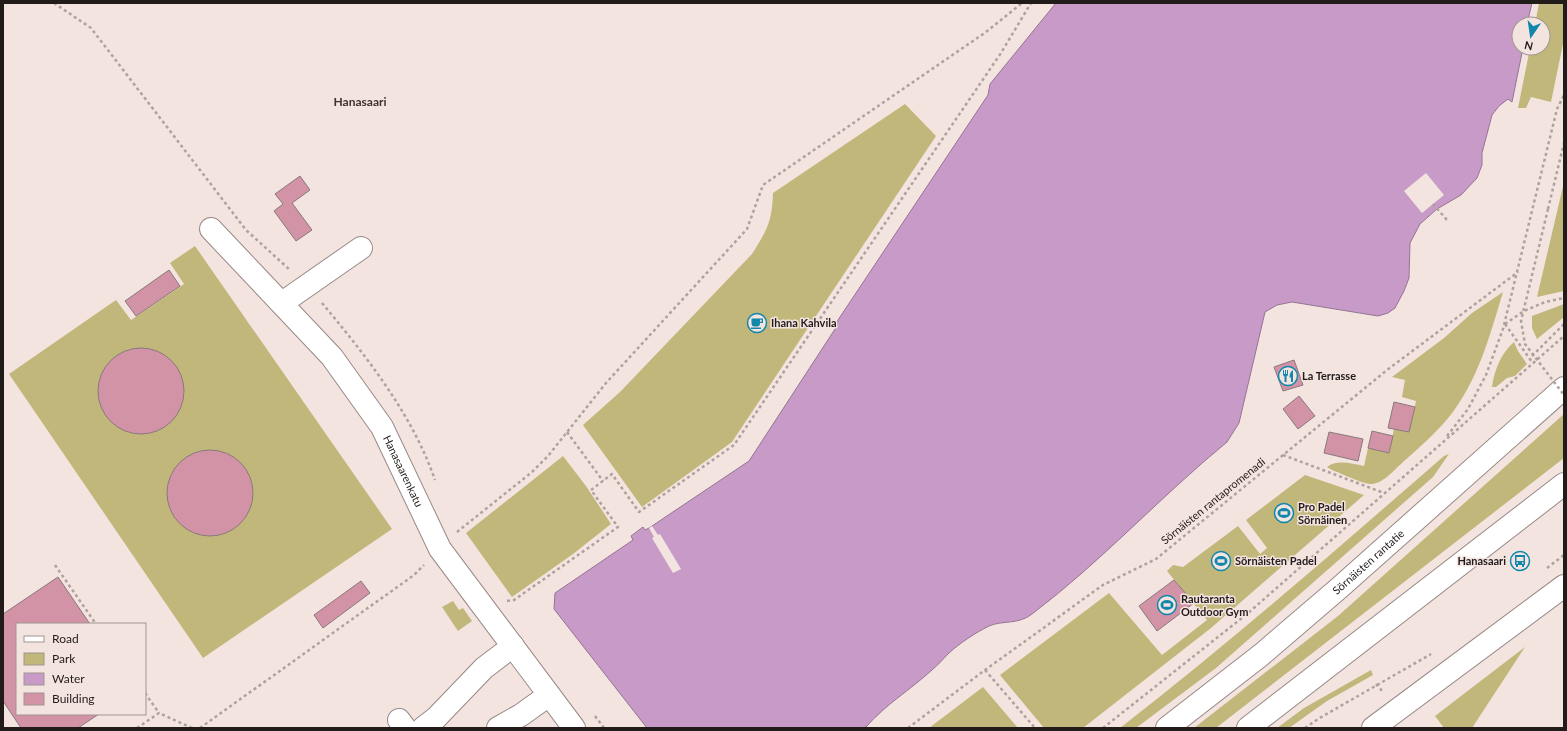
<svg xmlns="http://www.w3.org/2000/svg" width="1567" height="731" font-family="Lato,sans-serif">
<rect width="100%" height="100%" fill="#f4e4e0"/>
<g fill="#c2b77a">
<polygon points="1539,3 1564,3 1564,39 1551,102 1531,97 1526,108 1518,108 1530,48 1543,48 1543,24 1535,24"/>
<path d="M905,104L936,136L732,442L642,507L583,425L620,392L752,254C767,230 772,222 773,193Z"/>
<polygon points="1564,182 1564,291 1537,297"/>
<polygon points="195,246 392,529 203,658 9,374 116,300 131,320 184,284 170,263"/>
<path d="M1503,292C1490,335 1478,381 1449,417C1436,433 1419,448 1403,462C1395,469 1384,483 1372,484C1365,485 1340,473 1332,470L1327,467C1337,459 1352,464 1364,466L1368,448L1389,453L1394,429L1409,432L1416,401L1402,397L1405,380L1392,377L1444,338L1472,313Z"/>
<polygon points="1564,304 1564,317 1537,339 1532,328 1532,316"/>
<path d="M1514,342L1518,351L1527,364L1515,376L1507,378L1496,387H1492C1494,371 1501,353 1514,342Z"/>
<polygon points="1564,414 1564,458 1216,728 1194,728 1338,616"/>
<path d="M1449,454L1433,477L1216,668L1136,728H1120C1231,642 1338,548 1444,456Z"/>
<polygon points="563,456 586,486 611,524 573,554 512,597 466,533"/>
<polygon points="1305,475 1364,495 1211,628 1083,728 1044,728 1000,675 1109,593 1162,655 1207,620 1167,571 1173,565 1183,567 1238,526 1260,554 1267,548 1246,520"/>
<polygon points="453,601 459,610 463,608 472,621 458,631 442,607"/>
<polygon points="1525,647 1472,728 1444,728 1435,716"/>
<polygon points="1371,670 1373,675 1327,701 1289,728 1277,728 1304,708"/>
<polygon points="983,687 1018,728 929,728"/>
</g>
<path fill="#c79ac7" stroke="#957493" d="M1056,3H1532L1527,24H1519V48H1523L1512,102L1508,99L1499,106L1492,115L1482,153V165L1477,178L1461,195L1437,209L1420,224L1410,243L1409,278L1404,291L1395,308L1388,313L1378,316L1292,302L1277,305L1265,312L1239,423L1227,442C1160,497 1101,562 1032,614C1018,625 1003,620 989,626C975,633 960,643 949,653C943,659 938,665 932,670C910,690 885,705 866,727L863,728H647L554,609L555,593L633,540L631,536L643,527L645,530L649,528L749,461L837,326L838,320L988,95L990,84Z"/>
<g fill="#f4e4e0">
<polygon points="1426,173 1444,195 1422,213 1404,191"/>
<polygon points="652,526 658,535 660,534 681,569 673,573 652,538 654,537 649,528"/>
</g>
<g fill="#d393a7" stroke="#87797d">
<polygon points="300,176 310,190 292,203 312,230 296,241 274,211 283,204 275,194"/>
<polygon points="169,270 180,286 136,316 125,301"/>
<circle cx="141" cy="391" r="43"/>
<polygon points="1294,360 1303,385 1283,391 1274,367"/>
<polygon points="1299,396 1315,416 1298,429 1283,409"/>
<polygon points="1394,402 1415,407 1409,432 1388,428"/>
<polygon points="1372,431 1393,436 1389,453 1368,448"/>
<polygon points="1329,432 1363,439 1358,461 1324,453"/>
<circle cx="210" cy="493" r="43"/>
<polygon points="58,577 90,624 17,624 17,714 99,714 78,728 21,728 3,701 3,614"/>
<polygon points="1174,580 1194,603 1157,631 1139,606"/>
<polygon points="361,581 370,593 323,628 314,615"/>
</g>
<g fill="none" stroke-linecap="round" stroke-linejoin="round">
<g stroke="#988986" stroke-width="24">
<g id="minor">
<path id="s1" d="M211,229L332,357L382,427L440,549L574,728"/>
<polyline points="282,303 361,248"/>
<polyline points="399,720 405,728"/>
<polyline points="423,728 436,718 484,668 513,646"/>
<polyline points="498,728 521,715 549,695"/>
<polyline points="1373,728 1564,586"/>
</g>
</g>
<g stroke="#988986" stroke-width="24">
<g id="major">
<path id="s2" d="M1167,728L1261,655L1338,589L1564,388"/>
<polyline points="1248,728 1564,484"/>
</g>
</g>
<g stroke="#aea19e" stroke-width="2.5" stroke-dasharray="3 3" stroke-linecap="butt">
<polyline points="54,3 91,28 246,230 290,270"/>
<polyline points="1433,204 1447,220"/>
<polyline points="1548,209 1564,143"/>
<path d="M322,303C367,357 412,414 435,480"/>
<polyline points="1505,324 1524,311 1545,302 1564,298"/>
<polyline points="1505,324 1532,362"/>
<polyline points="1532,356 1564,324"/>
<polyline points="567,432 603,481"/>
<polyline points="1447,436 1468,409 1486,375 1503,329 1557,109 1564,95"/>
<polyline points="1283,455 1384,493"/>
<polyline points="457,532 532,472 548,456 606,383 747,229 763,185 986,32 1022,3"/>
<polyline points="55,565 96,624"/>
<polyline points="1547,568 1564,555"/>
<polyline points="507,601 514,600 618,527 591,490 612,474 639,512 734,445 1001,53 1031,3"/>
<polyline points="985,670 1035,728"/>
<polyline points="1376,684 1383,692"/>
<polyline points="145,693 159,713"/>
<polyline points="595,716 604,728"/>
<polyline points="137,728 159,713 192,728"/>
<polyline points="200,728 414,575 424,565"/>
<polyline points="908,728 985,670 1103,585 1156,559 1387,370 1518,272"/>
<polyline points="1103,728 1247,614 1564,336"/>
<polyline points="1305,728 1318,719 1431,654"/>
</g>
<use href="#minor" stroke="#fff" stroke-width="22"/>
<use href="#major" stroke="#fff" stroke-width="22"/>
<polyline stroke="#aea19e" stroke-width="2.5" stroke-dasharray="3 3" stroke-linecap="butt" points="1548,209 1521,321 1525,344 1564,395"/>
</g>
<defs>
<g id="cafe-ring" transform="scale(1)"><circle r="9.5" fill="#f4e4e0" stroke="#1187ab" stroke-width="1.5"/><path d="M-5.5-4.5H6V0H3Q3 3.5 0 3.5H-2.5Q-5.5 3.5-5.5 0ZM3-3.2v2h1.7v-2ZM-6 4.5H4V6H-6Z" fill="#1187ab"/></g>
<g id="restaurant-ring" transform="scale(1)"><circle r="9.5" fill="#f4e4e0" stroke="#1187ab" stroke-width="1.5"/><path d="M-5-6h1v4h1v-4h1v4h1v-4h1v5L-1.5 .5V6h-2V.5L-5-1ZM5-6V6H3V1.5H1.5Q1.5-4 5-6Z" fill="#1187ab"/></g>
<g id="stadium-ring" transform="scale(1)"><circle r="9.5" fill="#f4e4e0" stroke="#1187ab" stroke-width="1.5"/><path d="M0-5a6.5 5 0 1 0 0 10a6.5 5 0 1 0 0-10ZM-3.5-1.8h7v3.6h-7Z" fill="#1187ab"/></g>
<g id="bus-ring" transform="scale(1)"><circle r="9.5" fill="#f4e4e0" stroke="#1187ab" stroke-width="1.5"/><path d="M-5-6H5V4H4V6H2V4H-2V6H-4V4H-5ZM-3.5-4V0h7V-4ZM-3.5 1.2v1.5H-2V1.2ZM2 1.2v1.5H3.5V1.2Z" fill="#1187ab"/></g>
</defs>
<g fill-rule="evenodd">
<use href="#cafe-ring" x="757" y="323"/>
<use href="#restaurant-ring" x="1288" y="376"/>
<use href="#stadium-ring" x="1284" y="513"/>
<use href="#stadium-ring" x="1221" y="561"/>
<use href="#bus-ring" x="1520" y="561"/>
<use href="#stadium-ring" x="1167" y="605"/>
</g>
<g text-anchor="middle" stroke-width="3" stroke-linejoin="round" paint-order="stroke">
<g font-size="11" font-weight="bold" fill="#211b1a" stroke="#f4e4e0" text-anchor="start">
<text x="771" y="327">Ihana Kahvila</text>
<text x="1302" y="380">La Terrasse</text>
<text x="1298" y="511">Pro Padel<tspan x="1298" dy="13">Sörnäinen</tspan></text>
<text x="1235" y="565">Sörnäisten Padel</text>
<text x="1506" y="565" text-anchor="end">Hanasaari</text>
<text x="1181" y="603">Rautaranta<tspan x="1181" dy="13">Outdoor Gym</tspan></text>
</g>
<g font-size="11" fill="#211b1a" stroke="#f4e4e0">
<text dy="4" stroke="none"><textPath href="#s1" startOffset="311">Hanasaarenkatu</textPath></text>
<text transform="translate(1213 501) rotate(-39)" y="4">Sörnäisten rantapromenadi</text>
<text dy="4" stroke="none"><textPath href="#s2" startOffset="261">Sörnäisten rantatie</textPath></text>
</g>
<g font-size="12" font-weight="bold" fill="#3e312e" stroke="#f4e4e0">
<text x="360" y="106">Hanasaari</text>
</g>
</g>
<rect width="1567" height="731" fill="none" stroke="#211b1a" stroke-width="8"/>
<rect x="16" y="623" width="130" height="92" fill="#f4e4e0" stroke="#a09491"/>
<rect x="24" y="636" width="20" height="6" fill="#ffffff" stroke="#a09491"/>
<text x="52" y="643" font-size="12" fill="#211b1a">Road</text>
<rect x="24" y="653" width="20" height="12" fill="#c2b77a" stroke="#a09491"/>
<text x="52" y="663" font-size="12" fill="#211b1a">Park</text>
<rect x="24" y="673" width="20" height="12" fill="#c79ac7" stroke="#a09491"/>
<text x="52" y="683" font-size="12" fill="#211b1a">Water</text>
<rect x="24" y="693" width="20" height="12" fill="#d393a7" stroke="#a09491"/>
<text x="52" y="703" font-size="12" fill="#211b1a">Building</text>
<g transform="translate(1531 36) rotate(193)"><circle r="19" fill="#f4e4e0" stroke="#a09491"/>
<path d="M0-3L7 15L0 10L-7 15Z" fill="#1187ab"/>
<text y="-6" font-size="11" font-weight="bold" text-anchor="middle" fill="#211b1a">N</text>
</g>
</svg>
